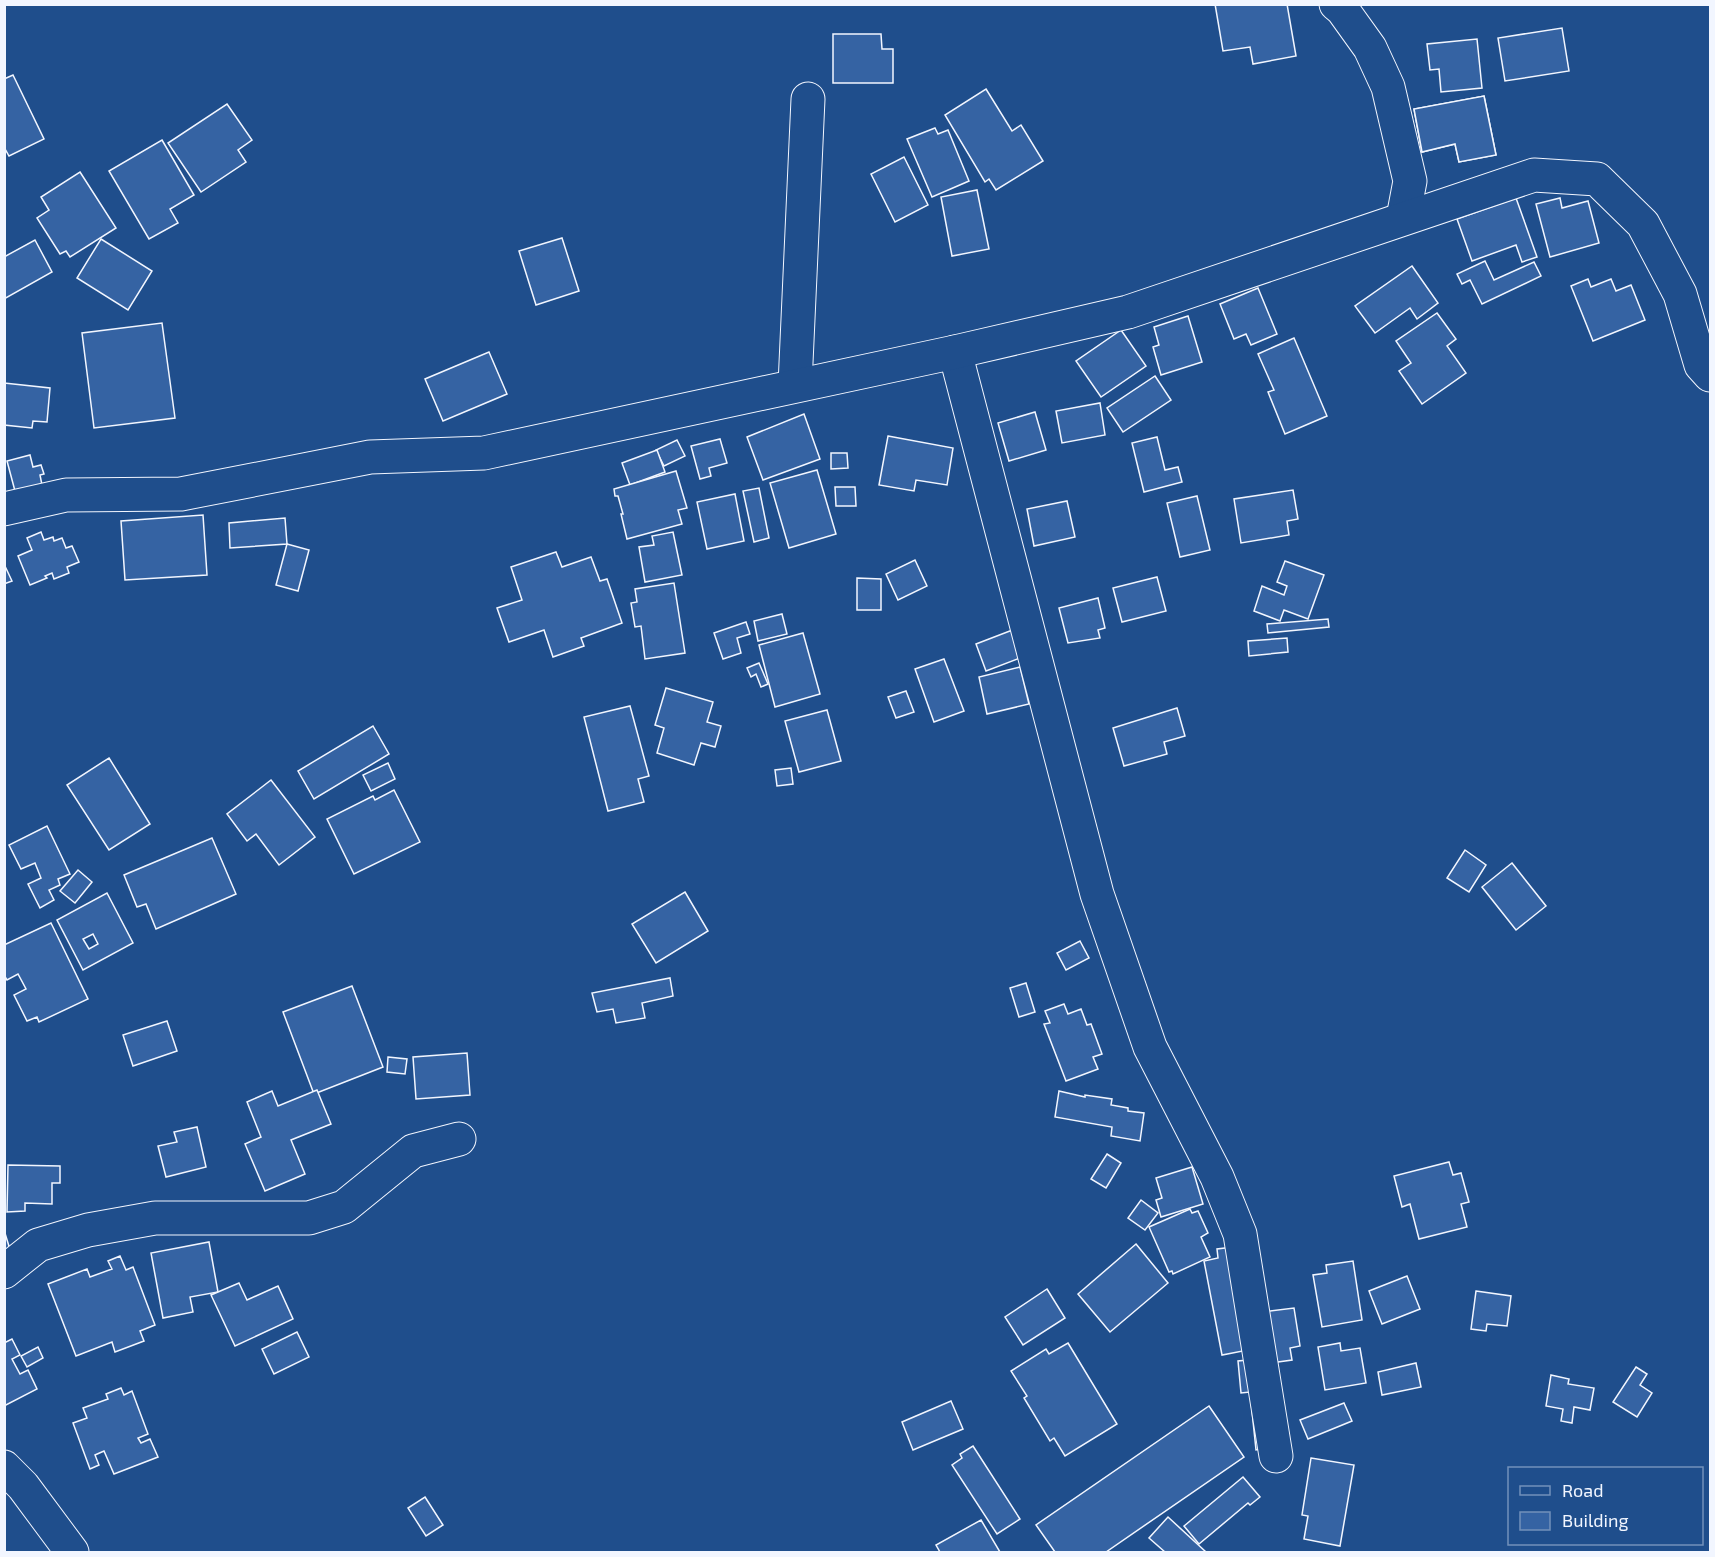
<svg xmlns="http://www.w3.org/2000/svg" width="1715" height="1557" font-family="'Exo 2',sans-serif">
<rect width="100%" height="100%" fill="#1f4e8c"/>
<g fill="#3563a3" stroke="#f2f6ff" stroke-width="1.5" fill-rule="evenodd">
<polygon points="1215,4 1287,4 1296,56 1253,64 1250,47 1223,51"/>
<polygon points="1562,28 1569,71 1505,81 1498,38"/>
<polygon points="833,34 881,34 882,49 893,49 893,83 833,83"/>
<polygon points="1477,39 1482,88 1441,92 1439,69 1430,70 1427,44"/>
<polygon points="13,75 44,139 9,156 4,147 4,79"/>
<polygon points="986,89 1012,131 1021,125 1043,161 996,190 989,179 985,182 945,115"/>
<polygon points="1484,96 1496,155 1459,162 1455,144 1422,152 1414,109"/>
<polygon points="1484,96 1496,155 1459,162 1455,144 1422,152 1414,109"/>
<polygon points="227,104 252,140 238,150 246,162 201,192 168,143"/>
<polygon points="935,128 938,134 948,130 969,181 932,197 907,139"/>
<polygon points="162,140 194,195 170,209 178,223 149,239 109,171"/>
<polygon points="904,157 928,205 895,222 871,174"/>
<polygon points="80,172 116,228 70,257 66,251 60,254 37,218 49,210 41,197"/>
<polygon points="977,190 989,249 952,256 941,197"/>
<polygon points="1516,198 1537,257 1522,262 1516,245 1472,261 1457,219"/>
<polygon points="1560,198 1562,208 1588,201 1599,243 1550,257 1536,204"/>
<polygon points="562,238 579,291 536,305 519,251"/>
<polygon points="101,239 152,271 128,310 77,278"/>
<polygon points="35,240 52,272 4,299 4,257"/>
<polygon points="1485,261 1494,280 1534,262 1541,276 1482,304 1470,280 1462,284 1457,274"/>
<polygon points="1412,266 1438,303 1417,319 1410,308 1375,333 1355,306"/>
<polygon points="1588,279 1591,287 1611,279 1616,291 1631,285 1645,320 1593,341 1571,286"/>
<polygon points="1258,288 1277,334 1251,345 1246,334 1234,339 1220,304"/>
<polygon points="1437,313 1456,339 1447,346 1466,373 1422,404 1399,371 1411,363 1396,341"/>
<polygon points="1188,316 1202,362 1161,375 1153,347 1159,345 1154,327"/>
<polygon points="162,323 175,418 94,428 82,333"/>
<polygon points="1121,330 1146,366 1101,397 1076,361"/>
<polygon points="1294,338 1327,416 1285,434 1268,392 1274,390 1258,354"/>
<polygon points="489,352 507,394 443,421 425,379"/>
<polygon points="1155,376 1171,400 1123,432 1107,408"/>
<polygon points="4,383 50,388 47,422 33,421 32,428 4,425"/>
<polygon points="1100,403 1105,435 1062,443 1056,411"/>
<polygon points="1035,412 1046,450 1009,461 998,423"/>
<polygon points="804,414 820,459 763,480 747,437"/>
<polygon points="888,436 953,448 947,485 916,480 914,491 879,485"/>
<polygon points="1157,437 1165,470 1178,467 1182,482 1144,492 1132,443"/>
<polygon points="720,439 727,463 709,468 711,476 700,479 691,446"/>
<polygon points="677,440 685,456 664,466 656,450"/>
<polygon points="657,450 665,472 630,485 622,463"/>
<polygon points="831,453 847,453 848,468 831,469"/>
<polygon points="30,455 33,467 41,465 44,474 40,475 42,485 15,491 7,461"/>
<polygon points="817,470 836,534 789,548 770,483"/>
<polygon points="676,471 687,508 678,510 682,524 627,539 621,514 623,514 618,496 615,496 614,489"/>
<polygon points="835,487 855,487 856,506 836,506"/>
<polygon points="759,488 769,538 754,542 743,491"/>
<polygon points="1293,490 1298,519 1287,521 1289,535 1241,543 1234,499"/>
<polygon points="735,494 744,541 707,549 697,502"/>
<polygon points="1197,496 1210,550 1180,557 1167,503"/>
<polygon points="1067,501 1075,537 1034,546 1027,509"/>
<polygon points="203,515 207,575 125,580 121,521"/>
<polygon points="285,518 287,544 230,548 229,523"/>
<polygon points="41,532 44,540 53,537 54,541 62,538 66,548 72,546 79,562 67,567 69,573 54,579 52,573 45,576 47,578 30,585 18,556 32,550 27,538"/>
<polygon points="673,532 682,575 645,582 639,547 654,545 652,536"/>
<polygon points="287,544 309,550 298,591 276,585"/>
<polygon points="556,552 562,567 591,557 600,581 607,579 622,623 581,638 584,646 553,657 544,630 509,642 497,608 522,600 511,567"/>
<polygon points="915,560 927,586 898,600 886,574"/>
<polygon points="1285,561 1324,575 1308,619 1284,610 1280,621 1254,611 1262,586 1284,595 1287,586 1277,582"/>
<polygon points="4,564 12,581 4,584"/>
<polygon points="1157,577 1166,611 1122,622 1113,588"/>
<polygon points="857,578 881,579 881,610 857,610"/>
<polygon points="674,583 685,653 645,659 641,626 635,627 631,603 637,602 635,589"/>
<polygon points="1098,598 1105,628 1098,630 1100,638 1068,643 1059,608"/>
<polygon points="782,614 787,634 758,641 754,621"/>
<polygon points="1328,619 1329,627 1268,633 1267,624"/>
<polygon points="746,622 750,634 737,638 741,653 723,659 714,633"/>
<polygon points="1015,629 1025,656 986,671 976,644"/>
<polygon points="803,633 820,694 775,707 759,645"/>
<polygon points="1287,638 1288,652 1249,656 1248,641"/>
<polygon points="944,659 964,711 934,722 915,669"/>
<polygon points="759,663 768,684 761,687 756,674 751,677 747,668"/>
<polygon points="1020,667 1029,704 987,714 979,677"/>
<polygon points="666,688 713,702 707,722 721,726 715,747 701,743 694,765 657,753 664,728 655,725"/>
<polygon points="906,691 914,712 896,718 888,697"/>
<polygon points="630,706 649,776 638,779 644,802 608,811 584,717"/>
<polygon points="1177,708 1185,736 1164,742 1167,754 1124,766 1113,728"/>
<polygon points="827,710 841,761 799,772 785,721"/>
<polygon points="373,726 389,754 314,799 298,771"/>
<polygon points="109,758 150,824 109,850 67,785"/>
<polygon points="388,763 395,779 371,791 363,775"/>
<polygon points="791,768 793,784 777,786 775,770"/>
<polygon points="271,780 315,837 279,865 256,834 247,841 227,814"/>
<polygon points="394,790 420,842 354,874 327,819 373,796 375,800"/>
<polygon points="47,826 70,874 58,879 60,885 49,890 54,900 40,908 28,884 41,878 35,863 21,869 9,845"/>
<polygon points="212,838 236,894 156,929 146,904 137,907 124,875"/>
<polygon points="1465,850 1486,865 1469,892 1447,878"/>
<polygon points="1512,863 1546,906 1516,930 1482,887"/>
<polygon points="78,870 92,882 75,903 60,891"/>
<polygon points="685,892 708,931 656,963 632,924"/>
<path d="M107,893L133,943L83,970L57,920ZM93,934L98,944L89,949L83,939Z"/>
<polygon points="51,923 88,999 39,1022 37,1017 27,1021 14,995 26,989 18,974 7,980 4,975 4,945"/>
<polygon points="1080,941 1089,958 1066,970 1057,953"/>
<polygon points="670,978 673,996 642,1003 645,1018 616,1023 613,1009 597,1012 592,993"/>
<polygon points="1026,983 1035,1012 1019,1017 1010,988"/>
<polygon points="352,986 383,1067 314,1094 283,1012"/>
<polygon points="1064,1004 1068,1014 1081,1009 1087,1025 1091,1024 1102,1054 1093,1057 1098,1069 1066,1081 1044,1024 1050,1023 1045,1011"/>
<polygon points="167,1021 177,1051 133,1066 123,1035"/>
<polygon points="467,1053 470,1095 416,1099 413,1057"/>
<polygon points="388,1057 407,1059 405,1074 387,1072"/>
<polygon points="317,1090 331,1124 291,1140 305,1174 265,1191 245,1144 261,1137 247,1102 272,1091 278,1106"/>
<polygon points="1059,1091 1085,1097 1085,1095 1112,1099 1111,1105 1128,1108 1128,1111 1144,1113 1140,1141 1111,1136 1112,1127 1055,1117"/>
<polygon points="197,1127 206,1167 166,1177 158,1146 177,1142 174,1132"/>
<polygon points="1107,1154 1121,1163 1106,1188 1091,1179"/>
<polygon points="1449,1162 1453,1175 1461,1173 1469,1202 1461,1204 1467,1227 1419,1239 1410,1204 1402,1207 1394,1176"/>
<polygon points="8,1165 60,1166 60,1183 52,1183 52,1204 25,1203 25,1211 7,1212"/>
<polygon points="1192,1167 1203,1204 1161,1217 1156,1200 1162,1198 1156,1178"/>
<polygon points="1141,1200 1158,1213 1145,1230 1128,1218"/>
<polygon points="1190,1209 1192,1213 1198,1211 1208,1233 1201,1237 1210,1257 1173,1274 1172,1271 1169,1272 1149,1227"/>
<polygon points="4,1230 12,1256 4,1258"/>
<polygon points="209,1242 218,1292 190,1297 193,1312 163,1318 151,1253"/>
<polygon points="1136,1244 1168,1283 1110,1332 1078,1294"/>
<polygon points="1233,1247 1243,1351 1222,1355 1204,1261 1218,1258 1217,1249"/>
<polygon points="120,1256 126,1270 133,1267 155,1325 140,1331 144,1341 115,1352 112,1342 76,1356 48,1284 87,1269 90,1277 112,1269 108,1261"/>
<polygon points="1353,1261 1362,1320 1322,1327 1313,1275 1327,1273 1326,1265"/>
<polygon points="1407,1276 1420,1309 1382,1324 1369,1291"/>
<polygon points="239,1283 247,1300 278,1286 293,1319 235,1346 211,1295"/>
<polygon points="1047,1289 1065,1318 1023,1345 1005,1317"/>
<polygon points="1476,1291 1511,1296 1507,1326 1487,1324 1486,1331 1471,1329"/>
<polygon points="1294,1308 1300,1346 1290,1348 1292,1360 1271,1363 1263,1312"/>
<polygon points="297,1332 309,1357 274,1374 262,1349"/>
<polygon points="12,1339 20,1355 12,1359 20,1374 28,1370 37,1389 4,1406 4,1343"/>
<polygon points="1068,1343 1117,1424 1065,1456 1054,1438 1050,1441 1024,1398 1027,1396 1011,1371 1046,1349 1049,1354"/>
<polygon points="1340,1343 1341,1351 1360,1348 1366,1383 1325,1390 1318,1347"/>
<polygon points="38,1347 43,1358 27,1367 21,1356"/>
<polygon points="1258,1359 1268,1448 1256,1450 1250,1392 1241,1393 1238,1361"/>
<polygon points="1416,1363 1421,1387 1382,1395 1378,1372"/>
<polygon points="1636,1367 1647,1374 1640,1385 1652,1393 1637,1417 1613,1402"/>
<polygon points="1551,1375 1569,1379 1568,1384 1594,1388 1590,1410 1574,1407 1572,1423 1561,1421 1563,1409 1546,1406"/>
<polygon points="121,1388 124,1395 132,1391 148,1434 138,1438 141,1443 150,1439 158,1457 114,1474 104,1451 95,1455 99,1465 90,1469 73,1423 87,1418 83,1408 108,1399 106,1394"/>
<polygon points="951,1401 963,1429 913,1450 902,1422"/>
<polygon points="1344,1403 1352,1421 1308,1439 1300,1420"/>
<polygon points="1209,1406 1244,1457 1106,1552 1055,1552 1036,1525"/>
<polygon points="973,1446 1020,1519 997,1534 952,1465 962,1458 960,1454"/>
<polygon points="1311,1458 1354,1465 1340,1546 1304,1539 1308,1516 1302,1515"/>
<polygon points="1243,1477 1260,1497 1250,1505 1248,1503 1199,1544 1184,1526"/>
<polygon points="425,1497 443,1525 426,1536 408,1508"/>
<polygon points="1168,1517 1206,1552 1165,1552 1149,1538"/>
<polygon points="981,1520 1000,1552 940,1552 936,1545"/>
</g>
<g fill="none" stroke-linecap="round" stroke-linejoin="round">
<g stroke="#f2f6ff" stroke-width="35">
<g id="minor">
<polyline points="1336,4 1342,9 1370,48 1388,87 1410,181 1403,218"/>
<polyline points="955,352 1097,894 1150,1047 1217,1177 1240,1234 1276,1456"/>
<polyline points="795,385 808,99"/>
<polyline points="4,509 66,495 181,494 370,457 484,453 955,352 1128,312 1534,175 1597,179 1643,224 1680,294 1701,365 1710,375"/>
<polyline points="4,1272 38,1245 88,1230 155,1218 309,1218 344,1207 413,1151 459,1139"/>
<polyline points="4,1467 23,1486 72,1552"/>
</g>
</g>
<use href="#minor" stroke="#1f4e8c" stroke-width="33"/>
</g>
<rect width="1715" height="1557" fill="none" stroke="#f2f6ff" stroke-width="12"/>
<rect x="1508" y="1467" width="195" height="78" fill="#1f4e8c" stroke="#7391ba" stroke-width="1.5"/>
<rect x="1520" y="1486" width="30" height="9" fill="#1f4e8c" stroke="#7391ba" stroke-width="1.5"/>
<text x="1562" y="1497" font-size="18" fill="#f2f6ff">Road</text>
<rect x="1520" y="1512" width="30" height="18" fill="#3563a3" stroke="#7391ba" stroke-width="1.5"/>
<text x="1562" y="1527" font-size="18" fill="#f2f6ff">Building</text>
</svg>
